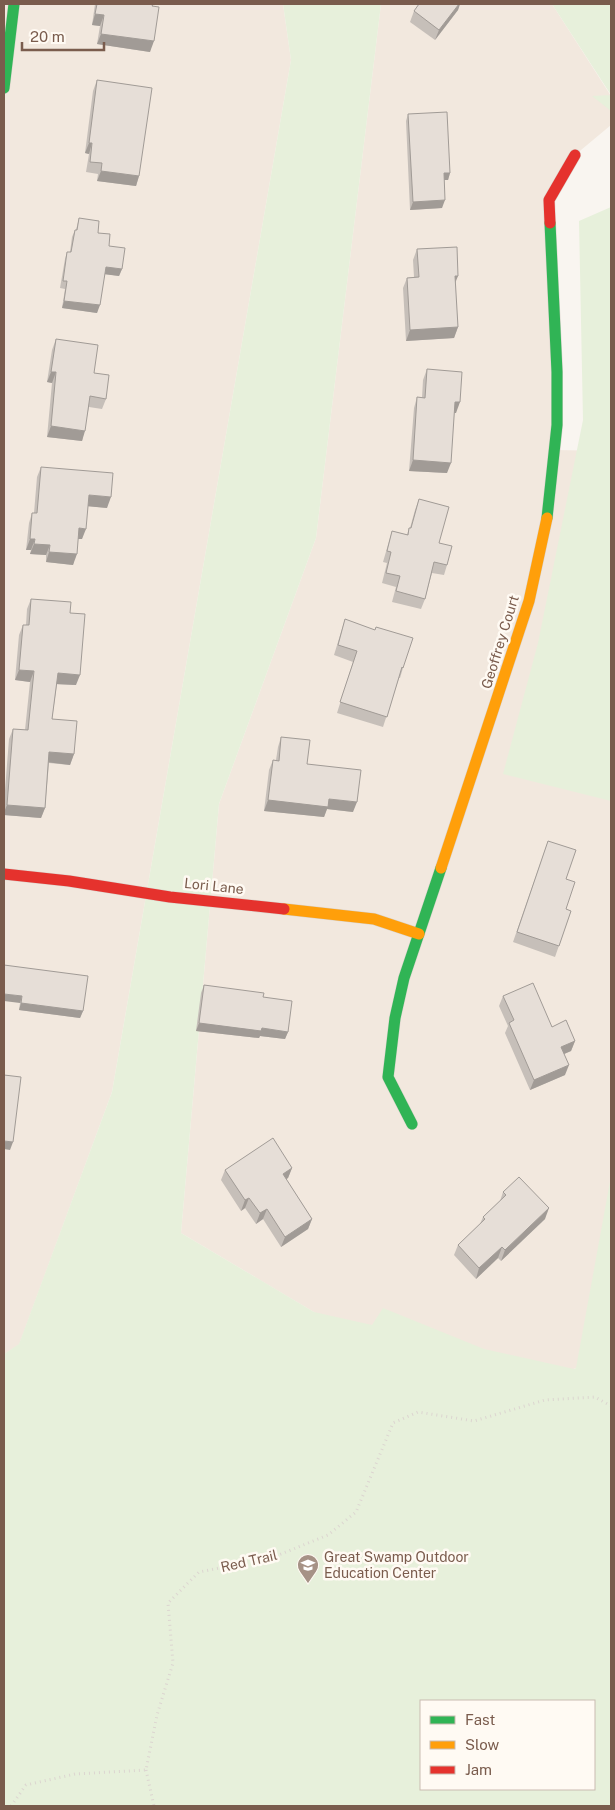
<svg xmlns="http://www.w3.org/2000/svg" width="615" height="1810" font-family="'Public Sans',sans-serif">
<rect width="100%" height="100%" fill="#f9f5f0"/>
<g fill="#f2e8de">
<polygon points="4,4 283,4 291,60 112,1092 19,1345 4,1354"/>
<polygon points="381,4 552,4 611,96 611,125 575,155 549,200 555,450 611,451 611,1352 554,1378 361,1340 181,1233 219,804 316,538"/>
</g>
<g fill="#e7f0db" fill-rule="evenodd">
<path d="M283,4H381L316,538L219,804L181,1233L314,1312L372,1325L383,1308L484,1349L574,1369L576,1368L611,1176V1806H4V1354L19,1344L112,1092L291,60ZM421,1701H594V1789H421Z"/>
<polygon points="552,4 611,4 611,111 592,96 611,95"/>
<polygon points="611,207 611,801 503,774 538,643 583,420 579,221"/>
</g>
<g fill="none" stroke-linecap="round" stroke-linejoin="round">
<g stroke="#d9d2cb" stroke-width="12">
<g id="fast">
<polyline points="4,88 14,4"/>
<polyline points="547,518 557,425 557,372 550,223"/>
<polyline points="412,1124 388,1077 395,1018 404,978 441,868"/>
</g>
</g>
<g stroke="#d9d2cb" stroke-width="12">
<g id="slow">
<polyline points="441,868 529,601 547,518"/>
<polyline points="284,909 374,919 419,934"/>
</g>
</g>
<g stroke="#d9d2cb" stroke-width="12">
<g id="jam">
<polyline points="550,223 549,200 575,155"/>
<polyline points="4,874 69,881 170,897 284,909"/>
</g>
</g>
<g stroke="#dcd5d0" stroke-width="3" stroke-dasharray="1 4" stroke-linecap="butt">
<polyline points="146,1770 154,1806"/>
<polyline points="11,1806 26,1785 75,1774 146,1770 157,1715 173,1663 168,1603 199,1572 271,1558 328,1535 356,1512 393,1423 418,1412 474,1421 545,1400 595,1397 611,1406"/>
</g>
<use href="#fast" stroke="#30b455" stroke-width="11"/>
<use href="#slow" stroke="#ff9f0a" stroke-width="11"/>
<use href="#jam" stroke="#e5322d" stroke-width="11"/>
</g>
<g fill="#c6bfb9">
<polygon points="95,4 153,4 150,52 97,44 100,26 92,25"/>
<polygon points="419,4 460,4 458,10 435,40 410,22 414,11"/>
<polygon points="97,80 139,176 136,186 97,181 98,174 86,172 89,154 85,153 93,91"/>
<polygon points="408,114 450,173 448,180 444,180 442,208 410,210 406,121"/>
<polygon points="79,218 98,233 109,246 122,269 119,276 105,274 97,313 62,308 65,289 60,288 65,259 67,252 70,252 72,237 75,230 76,230"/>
<polygon points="417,249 455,284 458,327 454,338 406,341 403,288 407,278 414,277 413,260"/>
<polygon points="56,339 94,373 106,399 102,409 89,407 82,441 47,437 52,383 47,382 52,350"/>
<polygon points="427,369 456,413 454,413 447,473 409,471 414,408 417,397 422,398 423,380"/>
<polygon points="41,467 107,508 88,506 82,539 78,539 73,565 46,562 46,555 30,554 31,550 26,550 29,523 32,513 34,513 37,477"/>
<polygon points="419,499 439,543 447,565 444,575 432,573 425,599 421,609 392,602 396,587 382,583 387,563 383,562 392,531 407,535 409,528 410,528 415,510"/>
<polygon points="31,599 70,613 76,685 57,684 52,719 74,754 70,765 49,763 45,808 41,818 4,815 4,803 9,739 13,729 25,730 30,682 15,680 19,635 23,625 26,625 27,609"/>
<polygon points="345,619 403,668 400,678 399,678 383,727 337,713 353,662 334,655"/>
<polygon points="281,737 307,764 353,812 327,809 324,817 264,811 269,770 273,760 276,760 278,747"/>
<polygon points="548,841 566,879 566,909 571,911 555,957 513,942"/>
<polygon points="4,965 83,1011 80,1018 19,1010 20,1003"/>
<polygon points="204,985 263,997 288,1032 285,1039 260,1036 259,1038 196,1031 201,993"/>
<polygon points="503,996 575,1041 571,1051 564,1054 565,1075 530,1090 505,1033 508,1026 499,1006"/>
<polygon points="292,1168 288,1178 286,1179 312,1219 308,1229 281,1247 263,1219 256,1224 245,1208 241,1211 221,1180 225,1170"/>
<polygon points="503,1192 545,1219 501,1261 498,1258 476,1279 454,1255 458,1245 480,1224 483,1217 500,1201"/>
</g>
<g fill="#a19b96">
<polygon points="459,4 460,4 458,10 435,40 439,30"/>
<polygon points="95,14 104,15 100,26 92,25"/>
<polygon points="101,34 154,41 150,52 97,44"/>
<polygon points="89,143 92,143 89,154 85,153"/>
<polygon points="101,171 139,176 136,186 97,181"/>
<polygon points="444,173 450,173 448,180 441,180"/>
<polygon points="445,200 442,208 410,210 413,202"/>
<polygon points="106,267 122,269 119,276 103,274"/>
<polygon points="455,276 458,276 454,286"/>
<polygon points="64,301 100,305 97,313 62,308"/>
<polygon points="458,327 454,338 406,341 410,330"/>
<polygon points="51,372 56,372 52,383 47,382"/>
<polygon points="455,402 460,402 456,413 451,413"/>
<polygon points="51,426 85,431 82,441 47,437"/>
<polygon points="413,460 451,463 447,473 409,471"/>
<polygon points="89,495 111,497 107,508 85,506"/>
<polygon points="79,528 86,529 82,539 75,539"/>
<polygon points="30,539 35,539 31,550 26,550"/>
<polygon points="34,544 50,545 46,555 30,554"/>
<polygon points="49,552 77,554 73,565 46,562"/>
<polygon points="19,670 34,671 30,682 15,680"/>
<polygon points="58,673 80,675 76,685 54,684"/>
<polygon points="49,752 74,754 70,765 46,762"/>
<polygon points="329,799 357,802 353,812 327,809 324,817 264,811 268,800"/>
<polygon points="7,805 45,808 41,818 4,815 4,812"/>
<polygon points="4,994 22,996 20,1003 4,1001"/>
<polygon points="21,1003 83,1011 80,1018 19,1010"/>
<polygon points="199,1023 262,1028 288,1032 285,1039 260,1036 259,1038 196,1031"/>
<polygon points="575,1041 571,1051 557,1057 561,1047"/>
<polygon points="569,1065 565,1075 530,1090 534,1080"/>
<polygon points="4,1141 13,1142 10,1150 4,1149"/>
<polygon points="292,1168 288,1178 279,1184 283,1174"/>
<polygon points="249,1198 245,1208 241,1211 245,1200"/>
<polygon points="549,1208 545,1219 501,1261 505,1250"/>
<polygon points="267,1209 263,1219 256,1224 260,1213"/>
<polygon points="312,1219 308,1229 281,1247 285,1237"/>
<polygon points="502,1247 498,1258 476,1279 479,1268"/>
</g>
<g fill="#e6ded7" stroke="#a19b96">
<polygon points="97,4 153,4 152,6 159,7 154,41 101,34 104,15 95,14"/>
<polygon points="419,4 459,4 439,30 414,11"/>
<polygon points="97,80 152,88 139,176 101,171 102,163 90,162 92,143 89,143"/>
<polygon points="447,112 450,173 444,173 445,200 413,202 408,114"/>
<polygon points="79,218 99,221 98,233 110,234 109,246 125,248 122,269 106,267 100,305 64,301 67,281 63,281 67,252 71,252 75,230 77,230"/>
<polygon points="457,247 458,276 455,276 458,327 410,330 407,278 419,277 417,249"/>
<polygon points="56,339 98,345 94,373 109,375 106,399 90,396 85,431 51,426 56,372 51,372"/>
<polygon points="427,369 462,372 460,402 455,402 451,463 413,460 417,397 425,398"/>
<polygon points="41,467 113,473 111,497 89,495 86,529 79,528 77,554 49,552 50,545 34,544 35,539 30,539 32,513 37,513"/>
<polygon points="419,499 449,507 439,543 452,546 447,565 434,562 425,599 396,591 400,576 386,573 391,552 387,551 392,531 408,535 409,528 411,528"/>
<polygon points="31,599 71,602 70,613 85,614 80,675 58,673 52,719 77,721 74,754 49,752 45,808 7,805 13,729 28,730 34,671 19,670 23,625 29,625"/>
<polygon points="345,619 375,630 376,627 413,638 403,668 402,667 387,717 340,702 357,651 338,645"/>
<polygon points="281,737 310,740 307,764 361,770 357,802 329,799 328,807 268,800 273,760 279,761"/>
<polygon points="548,841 576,850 566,879 575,882 566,909 571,911 559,946 517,932"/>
<polygon points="4,965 88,976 83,1011 21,1003 22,996 4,994"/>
<polygon points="533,983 552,1027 566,1020 575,1041 561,1047 569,1065 534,1080 509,1023 514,1020 503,996"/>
<polygon points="204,985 264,993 263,997 292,1001 288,1032 262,1028 261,1031 199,1023"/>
<polygon points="4,1075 21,1077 13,1142 4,1141"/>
<polygon points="273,1138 292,1168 283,1174 312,1219 285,1237 267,1209 260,1213 249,1198 245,1200 225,1170"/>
<polygon points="519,1177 549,1208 505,1250 502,1247 479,1268 458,1245 485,1219 483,1217 506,1195 503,1192"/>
</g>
<defs>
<g id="school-pin" transform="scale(1.125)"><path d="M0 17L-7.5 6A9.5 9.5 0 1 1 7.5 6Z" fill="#a69286" stroke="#fffaf3"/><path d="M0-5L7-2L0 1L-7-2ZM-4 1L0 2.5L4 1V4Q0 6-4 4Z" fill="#fff"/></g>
</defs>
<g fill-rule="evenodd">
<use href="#school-pin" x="308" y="1565"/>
</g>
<g text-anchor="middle" stroke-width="5" stroke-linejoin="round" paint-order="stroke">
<g font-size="14" fill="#7a5c4d" stroke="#fffaf3">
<text transform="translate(500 642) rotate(-73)" y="5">Geoffrey Court</text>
<text transform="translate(214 886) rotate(6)" y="5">Lori Lane</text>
<text transform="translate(249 1561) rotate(-13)" y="5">Red Trail</text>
</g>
<g font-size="14" fill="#7a5c4d" stroke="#fffaf3" text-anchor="start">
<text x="324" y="1562">Great Swamp Outdoor<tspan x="324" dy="16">Education Center</tspan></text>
</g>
</g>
<rect width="615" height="1810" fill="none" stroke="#7a5c4d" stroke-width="10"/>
<rect x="420" y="1700" width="175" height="90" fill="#fffaf3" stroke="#cabbb1"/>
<rect x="430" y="1716" width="25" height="8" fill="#30b455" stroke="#cabbb1"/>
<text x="465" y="1725" font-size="15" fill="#7a5c4d">Fast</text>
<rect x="430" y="1741" width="25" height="8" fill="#ff9f0a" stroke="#cabbb1"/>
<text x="465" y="1750" font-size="15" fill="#7a5c4d">Slow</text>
<rect x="430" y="1766" width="25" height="8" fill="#e5322d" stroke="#cabbb1"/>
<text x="465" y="1775" font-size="15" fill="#7a5c4d">Jam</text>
<path d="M22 42v8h82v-8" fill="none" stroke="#7a5c4d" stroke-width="2.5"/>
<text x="30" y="42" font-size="15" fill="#7a5c4d" stroke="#fffaf3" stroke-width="4" paint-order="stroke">20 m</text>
</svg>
